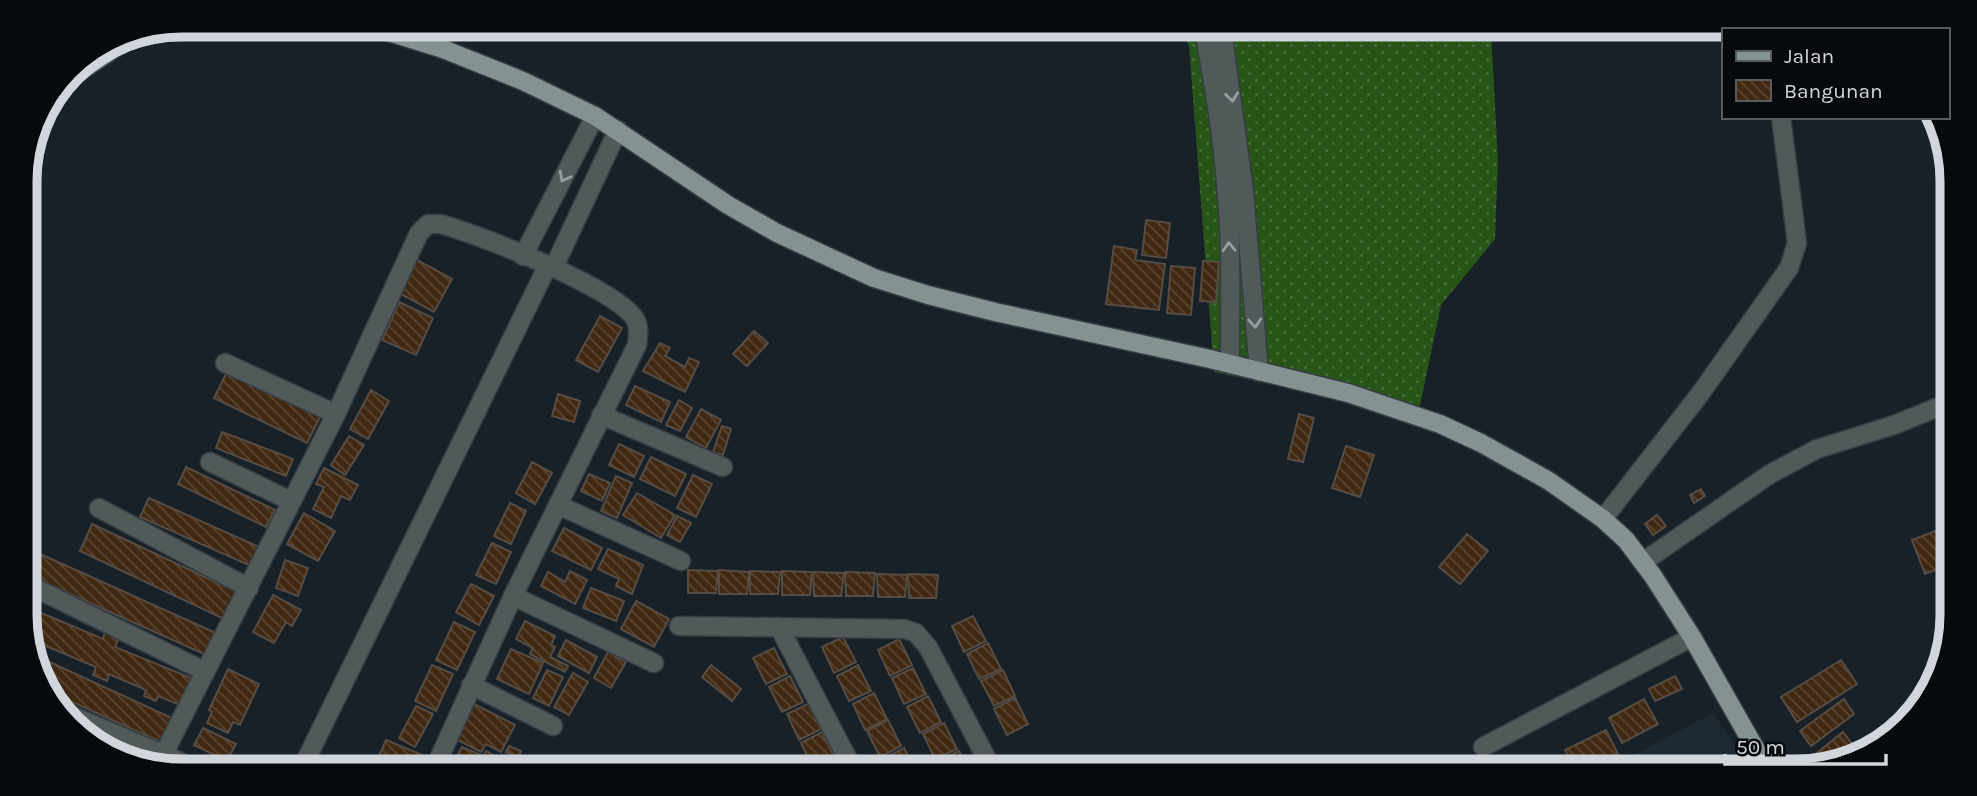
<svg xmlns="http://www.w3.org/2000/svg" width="1977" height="796" font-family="Karla,sans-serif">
<defs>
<pattern id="grass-dots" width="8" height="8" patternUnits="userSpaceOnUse" patternTransform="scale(1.75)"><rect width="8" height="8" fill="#275417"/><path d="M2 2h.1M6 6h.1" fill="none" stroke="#456c38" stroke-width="1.8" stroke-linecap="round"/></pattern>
<pattern id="building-back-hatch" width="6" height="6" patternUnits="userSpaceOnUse" patternTransform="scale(1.75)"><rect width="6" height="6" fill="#402811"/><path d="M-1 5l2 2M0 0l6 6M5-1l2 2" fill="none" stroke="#5b4633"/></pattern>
</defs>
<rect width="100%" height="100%" fill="#182128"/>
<polygon fill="#1d2a35" points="1713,713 1753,771 1606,770"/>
<polygon fill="url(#grass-dots)" points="1181,30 1491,31 1498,161 1495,239 1441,305 1418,415 1214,372 1189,46"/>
<g fill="url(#building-back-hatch)" stroke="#564c44" stroke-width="2">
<polygon points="511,26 530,26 526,34"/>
<polygon points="1146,220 1170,223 1166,258 1142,255"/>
<polygon points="1114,246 1137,250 1135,260 1165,264 1159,310 1106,304"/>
<polygon points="417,260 452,279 434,312 399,293"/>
<polygon points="1203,261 1219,262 1216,302 1200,301"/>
<polygon points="1171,266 1195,268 1191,315 1167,313"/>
<polygon points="399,302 433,318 416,355 382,340"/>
<polygon points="600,316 622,328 598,372 576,360"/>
<polygon points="754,331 768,343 747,366 733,354"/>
<polygon points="660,343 670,348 665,356 685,367 689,358 699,362 685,392 643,371"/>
<polygon points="228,370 321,415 307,443 214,398"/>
<polygon points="635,386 670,402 661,422 626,405"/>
<polygon points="371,390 389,401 368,439 350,429"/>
<polygon points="558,394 580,401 574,422 552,416"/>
<polygon points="679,400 692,408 680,431 666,425"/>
<polygon points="701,409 721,420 706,448 686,437"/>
<polygon points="1299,414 1314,418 1303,462 1288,459"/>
<polygon points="722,426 731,429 723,455 713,452"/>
<polygon points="222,432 293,459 286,476 216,448"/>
<polygon points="349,436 364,445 345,475 331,465"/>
<polygon points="619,444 644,456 634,477 609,465"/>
<polygon points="1346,446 1374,455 1360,497 1332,488"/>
<polygon points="651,457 686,474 675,496 640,479"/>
<polygon points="532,462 552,473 535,504 516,493"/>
<polygon points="186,467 275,510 266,527 178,484"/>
<polygon points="324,468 358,485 350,500 341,496 331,518 313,509 324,487 316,484"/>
<polygon points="589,474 610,483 602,501 581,491"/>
<polygon points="693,475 712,484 696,517 677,508"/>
<polygon points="616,476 632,483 617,518 601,511"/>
<polygon points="1701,489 1705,496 1694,503 1690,495"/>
<polygon points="637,493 675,515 661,538 623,515"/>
<polygon points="149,498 259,547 251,566 140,517"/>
<polygon points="510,503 526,511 511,544 494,536"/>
<polygon points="304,513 335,531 318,561 287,544"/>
<polygon points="1657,515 1666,526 1653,535 1645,524"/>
<polygon points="677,516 691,523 680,542 667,535"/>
<polygon points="92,524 237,592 224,619 80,551"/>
<polygon points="564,528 602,548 591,570 552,551"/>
<polygon points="1935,531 1946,558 1945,566 1925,574 1912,540"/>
<polygon points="1467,534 1488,551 1460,584 1439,567"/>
<polygon points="492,543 511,552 496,584 476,575"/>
<polygon points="608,549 643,565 632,594 616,586 619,579 598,569"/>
<polygon points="40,554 216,633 206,655 30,576"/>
<polygon points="285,560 308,568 298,596 276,588"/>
<polygon points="688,570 718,571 716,593 688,593"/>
<polygon points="719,570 749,572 747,594 719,594"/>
<polygon points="570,571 587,580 575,604 541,586 548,572 565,582"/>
<polygon points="750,571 780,572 778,594 750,594"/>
<polygon points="782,571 812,572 810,595 782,595"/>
<polygon points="813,572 844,573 841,596 814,596"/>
<polygon points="845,572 875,573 873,596 846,596"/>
<polygon points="877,574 907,575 905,597 878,597"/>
<polygon points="908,574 938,575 936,598 909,598"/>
<polygon points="471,584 494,596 479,625 456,612"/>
<polygon points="591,588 624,601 616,621 583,608"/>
<polygon points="273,595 301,610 292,626 286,622 274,643 253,632"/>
<polygon points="636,601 669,619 654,647 621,629"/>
<polygon points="27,607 103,639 105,632 119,638 115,647 191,678 180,705 158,696 156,701 144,696 146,690 109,674 107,681 93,675 96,667 27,638"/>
<polygon points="973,616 986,641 964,652 952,626"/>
<polygon points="525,621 555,636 551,645 555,647 550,657 568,666 565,672 530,654 533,648 516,639"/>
<polygon points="454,622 475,632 457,670 436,660"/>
<polygon points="843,637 856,662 834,673 822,647"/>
<polygon points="899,639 912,665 890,676 878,650"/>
<polygon points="566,640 597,657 589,673 558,656"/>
<polygon points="988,643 1001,669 979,679 967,654"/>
<polygon points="774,648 787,674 766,684 753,658"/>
<polygon points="511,649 543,663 529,694 497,679"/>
<polygon points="608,652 626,662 611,688 594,678"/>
<polygon points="32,654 174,719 163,743 50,692"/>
<polygon points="1841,660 1857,684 1797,722 1781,697"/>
<polygon points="432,665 453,674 436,711 415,701"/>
<polygon points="711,665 741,689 732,701 702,677"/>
<polygon points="858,665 871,691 849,701 837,676"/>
<polygon points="913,668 926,694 904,704 892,678"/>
<polygon points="228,669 259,684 240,725 233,722 228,733 207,723 212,712 209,710"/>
<polygon points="547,670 563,677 549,706 533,698"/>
<polygon points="1003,670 1015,696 994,706 981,681"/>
<polygon points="573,673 588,682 569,715 554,707"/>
<polygon points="790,676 803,702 782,712 769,687"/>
<polygon points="1675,676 1682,689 1655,701 1649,689"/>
<polygon points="1934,676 1935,678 1924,694 1919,688"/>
<polygon points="874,693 887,719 865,730 853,704"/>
<polygon points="928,696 941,722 920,733 907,707"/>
<polygon points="1015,698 1028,724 1007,735 994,709"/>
<polygon points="1644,699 1658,724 1622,743 1609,718"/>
<polygon points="1844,699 1854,714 1811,746 1800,731"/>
<polygon points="474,704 515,725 501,752 486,744 481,752 456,739"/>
<polygon points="808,704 821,729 799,740 787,714"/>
<polygon points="416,706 433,714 415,747 399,738"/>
<polygon points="888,720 901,746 880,757 867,731"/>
<polygon points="944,723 957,749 935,759 923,734"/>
<polygon points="203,728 236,744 227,761 194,745"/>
<polygon points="1606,730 1618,754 1586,770 1575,770 1565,750"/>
<polygon points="822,732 835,758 817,766 812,766 801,743"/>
<polygon points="1843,732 1858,752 1819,766 1812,757"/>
<polygon points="386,740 427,757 423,764 385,764 386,762 378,758"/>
<polygon points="509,746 521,751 518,758 506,752"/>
<polygon points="462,747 483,756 486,751 500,759 497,765 451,765"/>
<polygon points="904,748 914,767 887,767 883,759"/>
<polygon points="959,751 967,767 940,767 938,761"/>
</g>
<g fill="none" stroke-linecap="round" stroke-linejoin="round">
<g stroke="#353e45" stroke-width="21">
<g id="street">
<polyline points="440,26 443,49"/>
<path d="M1204,30C1213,81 1222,131 1226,183C1232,243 1230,304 1230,364"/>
<polyline points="1222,30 1244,191 1259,372"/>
<polyline points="523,256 595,116"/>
<polyline points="554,267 618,130"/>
<polyline points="225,363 336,414"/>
<polyline points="601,415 723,467"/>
<polyline points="210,462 291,501"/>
<polyline points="558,505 681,561"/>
<polyline points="99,508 249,588"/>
<polyline points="1603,519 1700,394 1789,268 1797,243 1781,117"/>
<polyline points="1643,562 1770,474 1817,449 1894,425 1948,403"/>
<polyline points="27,584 204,671"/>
<polyline points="513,596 654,663"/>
<polyline points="679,626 905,629 916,633 928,647 991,767"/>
<polyline points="779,627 852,767"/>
<polyline points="471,685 553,726"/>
<polyline points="59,710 183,763"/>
<polyline points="1483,747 1692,637"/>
<path d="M159,763L336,414L419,233L428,224H440C478,234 616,288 635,319C640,327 638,336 637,345L513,596L436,765"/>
<polyline points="304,764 548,265"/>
</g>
</g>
<g stroke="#353e45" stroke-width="21">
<g id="primary">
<polyline points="366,25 443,49 523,81 595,116 728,205 777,233 874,278 928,295 995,312 1210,359 1348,393 1440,424 1481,443 1549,481 1603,519 1626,540 1653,576 1692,637 1768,771"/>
<polyline points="62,83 136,34"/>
</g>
</g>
<use href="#street" stroke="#525959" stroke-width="18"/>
<use href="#primary" stroke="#859292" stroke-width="18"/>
</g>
<defs><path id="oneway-chevron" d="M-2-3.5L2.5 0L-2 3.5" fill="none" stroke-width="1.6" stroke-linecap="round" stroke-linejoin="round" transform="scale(1.75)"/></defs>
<g stroke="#979ea0">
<use href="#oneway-chevron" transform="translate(1232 97) rotate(83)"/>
<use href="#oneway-chevron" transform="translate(564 177) rotate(117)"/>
<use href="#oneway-chevron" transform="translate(1229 247) rotate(-92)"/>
<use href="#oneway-chevron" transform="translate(1255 323) rotate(85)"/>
</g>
<path d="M0 0H1977V796H0ZM181 37H1796A144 144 0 0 1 1940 181V615A144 144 0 0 1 1796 759H181A144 144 0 0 1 37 615V181A144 144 0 0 1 181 37Z" fill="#060a0d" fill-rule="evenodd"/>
<path fill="none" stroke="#d0d6db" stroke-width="9" d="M181 37H1796A144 144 0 0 1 1940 181V615A144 144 0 0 1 1796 759H181A144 144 0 0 1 37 615V181A144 144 0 0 1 181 37Z"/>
<rect x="1722" y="28" width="228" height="91" fill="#060a0d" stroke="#575c5f" stroke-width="2"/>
<rect x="1736" y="51" width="35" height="10" fill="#859292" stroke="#575c5f" stroke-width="2"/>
<text x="1784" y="63" font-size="21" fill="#d0d6db">Jalan</text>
<rect x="1736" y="80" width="35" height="21" fill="url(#building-back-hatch)" stroke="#575c5f" stroke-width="2"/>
<text x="1784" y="98" font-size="21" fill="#d0d6db">Bangunan</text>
<path d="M1725 754v10h161v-10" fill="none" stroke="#d0d6db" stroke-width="3.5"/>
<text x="1736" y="754" font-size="21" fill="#d0d6db" stroke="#060a0d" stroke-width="5" paint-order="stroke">50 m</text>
</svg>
